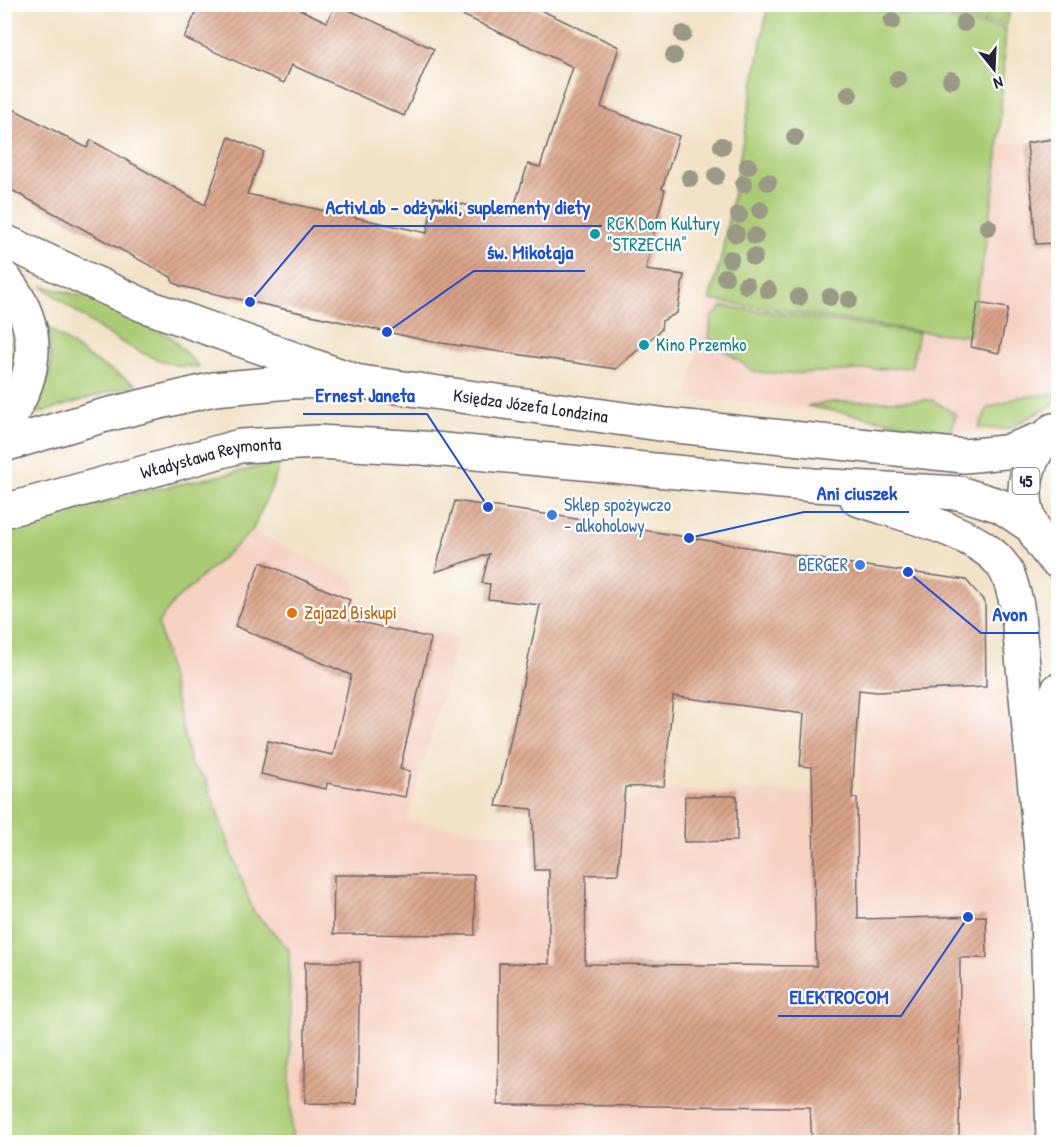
<svg xmlns="http://www.w3.org/2000/svg" width="1063" height="1147" font-family="'Patrick Hand',sans-serif">
<defs>
<pattern id="garden-furrows" width="10" height="10" patternUnits="userSpaceOnUse" patternTransform="scale(1.5)"><rect width="10" height="10" fill="#abcc75"/><path d="M-1 1l2-2M0 10L10 0M9 11l2-2" fill="none" stroke="#93af66"/></pattern>
<pattern id="building-hatch" width="6" height="6" patternUnits="userSpaceOnUse" patternTransform="scale(1.5)"><rect width="6" height="6" fill="#daa387"/><path d="M-1 1l2-2M0 6l6-6M5 7l2-2" fill="none" stroke="#b08470"/></pattern>
</defs>
<rect width="100%" height="100%" fill="#fff"/>
<filter id="ink" filterUnits="userSpaceOnUse"><feTurbulence type="fractalNoise" baseFrequency=".0167" numOctaves="2"/><feDisplacementMap in="SourceGraphic" scale="12" xChannelSelector="R" yChannelSelector="G"/><feConvolveMatrix kernelMatrix="1 2 1 2 8 2 1 2 1" color-interpolation-filters="sRGB"/></filter>
<filter id="wash" filterUnits="userSpaceOnUse"><feTurbulence type="fractalNoise" baseFrequency=".008" numOctaves="4" result="noise"/><feDisplacementMap in="SourceGraphic" scale="24" xChannelSelector="R" yChannelSelector="G"/><feGaussianBlur stdDeviation="1.35" result="paint"/><feColorMatrix in="noise" values="0 0 0 0 0 0 0 0 0 0 0 0 0 0 0 0 0 1.4 0 .05"/><feComposite in="paint" operator="in"/></filter>
<g filter="url(#wash)">
<rect width="100%" height="100%" fill="#f2e2c7"/>
<g fill="#f6d2c3">
<polygon points="1058,141 1058,406 1008,432 936,432 807,408 687,398 708,302 924,332 970,336 983,265 1000,144"/>
<polygon points="252,531 356,581 354,601 458,640 407,821 409,821 513,836 621,830 624,804 661,790 859,793 864,695 1009,687 1022,848 1027,1134 906,1142 294,1142 290,949 254,910 207,781 203,780 191,766 158,622 174,602"/>
</g>
<g fill="#abcc75" stroke="#667758" stroke-width="1.5">
<polygon points="768,5 836,5 1006,28 998,155 990,219 970,336 924,332 709,300 721,259"/>
<path d="M42,286L90,298L171,337L199,367C191,366 181,367 172,364C124,351 82,316 42,286Z"/>
<polygon points="723,306 919,333 911,367 786,374 754,372 709,339 711,318"/>
<path d="M5,320C18,344 15,363 5,387Z"/>
<path d="M46,326L94,361L136,384L29,416C52,382 55,367 46,326Z"/>
<polygon points="1058,393 1058,402 1008,429 978,428 988,408 1020,397"/>
<polygon points="932,400 956,414 952,430 935,430 807,406 832,402"/>
<polygon points="280,463 273,484 252,531 174,602 158,623 191,766 205,778 253,911 289,949 292,1142 5,1142 5,529 128,495"/>
</g>
<polygon fill="url(#garden-furrows)" stroke="#667758" stroke-width="1.5" points="859,5 1011,5 1007,25"/>
<g id="blocks">
<g fill="url(#building-hatch)" fill-rule="evenodd">
<polygon points="200,4 288,4 327,22 336,4 434,49 404,116 292,65 284,83 184,38"/>
<polygon points="439,4 528,4 619,47 601,107 679,136 662,189 665,190 655,226 646,270 684,275 677,313 662,321 661,330 616,369 428,341 180,286 173,282 171,277 4,186 4,104 87,148 91,140 205,205 229,137 264,152 247,194 427,233 434,197 511,216 528,164 540,167 573,67"/>
<polygon points="1059,138 1059,243 1036,244 1027,143"/>
<polygon points="978,303 1008,308 999,353 971,347"/>
<path d="M455,501L552,515L831,561L966,580L985,602L986,687L877,692L859,690L852,798H857L858,919L986,916L987,958H960L959,1143H812L810,1107L498,1105L499,963L549,964V870H535L532,809L496,806L540,605L488,599L490,584L482,583L489,554L435,572ZM673,696L804,714L800,766L812,767L816,966L585,964L586,875L618,874L625,787L664,786Z"/>
<polygon points="261,562 350,600 342,618 431,638 400,769 410,771 405,797 327,783 326,789 261,774 268,741 333,755 351,675 235,626"/>
<polygon points="685,796 737,796 737,841 684,842"/>
<polygon points="334,875 474,875 475,935 333,934"/>
<polygon points="305,962 360,962 357,1104 305,1103"/>
</g>
</g>
</g>
<g filter="url(#ink)">
<use href="#blocks" fill-opacity="0" stroke="#6b656c" stroke-width="1.5"/>
<g fill="none" stroke-linecap="round" stroke-linejoin="round">
<g stroke="#6b656c" stroke-width="36">
<g id="minor">
<polyline points="4,241 143,305 353,380"/>
<path d="M4,278C44,327 39,375 4,425"/>
</g>
</g>
<g stroke="#6b656c" stroke-width="36">
<g id="major">
<path d="M1053,430C1021,462 1016,504 1040,541C1045,549 1051,557 1058,562"/>
<path id="s1" d="M4,445L102,416L214,389L290,382L354,381L667,425L964,456L1005,452L1044,438"/>
<path d="M857,499C897,513 979,531 1003,566C1011,577 1013,592 1017,605L1039,830"/>
<path id="s2" d="M4,511L240,446L318,442L423,448L813,485L959,493L1001,506L1032,527"/>
<polyline points="1053,1142 1047,913 1039,830 1058,690"/>
</g>
</g>
<use href="#minor" stroke="#fff" stroke-width="33"/>
<use href="#major" stroke="#fff" stroke-width="33"/>
</g>
<g fill="#9a9985">
<circle cx="892" cy="21" r="9"/>
<circle cx="964" cy="23" r="9"/>
<circle cx="683" cy="34" r="9"/>
<circle cx="674" cy="56" r="9"/>
<circle cx="898" cy="79" r="9"/>
<circle cx="951" cy="80" r="9"/>
<circle cx="849" cy="94" r="9"/>
<circle cx="795" cy="137" r="9"/>
<circle cx="722" cy="146" r="9"/>
<circle cx="748" cy="166" r="9"/>
<circle cx="716" cy="176" r="9"/>
<circle cx="690" cy="178" r="9"/>
<circle cx="768" cy="182" r="9"/>
<circle cx="744" cy="184" r="9"/>
<circle cx="760" cy="210" r="9"/>
<circle cx="739" cy="215" r="9"/>
<circle cx="988" cy="227" r="9"/>
<circle cx="736" cy="234" r="9"/>
<circle cx="755" cy="236" r="9"/>
<circle cx="754" cy="257" r="9"/>
<circle cx="730" cy="259" r="9"/>
<circle cx="725" cy="277" r="9"/>
<circle cx="746" cy="285" r="9"/>
<circle cx="768" cy="290" r="9"/>
<circle cx="799" cy="297" r="9"/>
<circle cx="830" cy="297" r="9"/>
<circle cx="849" cy="300" r="9"/>
</g>
</g>
<g fill="#0f9aa8" stroke="#fff" stroke-width="2">
<circle cx="595" cy="234" r="6"/>
<circle cx="644" cy="345" r="6"/>
</g>
<g fill="#3f7fe0" stroke="#fff" stroke-width="2">
<circle cx="552" cy="515" r="6"/>
<circle cx="860" cy="565" r="6"/>
</g>
<circle fill="#e8710a" stroke="#fff" stroke-width="2" cx="292" cy="613" r="6"/>
<g text-anchor="middle" stroke-width="4.5" stroke-linejoin="round" paint-order="stroke">
<rect fill="#fff" stroke="#646476" stroke-width="1.5" x="1012.5" y="468" width="27" height="26" rx="4.5"/>
<g font-size="16" font-weight="bold" fill="#22223b">
<text x="1026" y="487">45</text>
</g>
<g font-size="18" fill="#0d838f" stroke="#fff" text-anchor="start">
<text x="607" y="230">RCK Dom Kultury<tspan x="607" dy="21">"STRZECHA"</tspan></text>
<text x="656" y="351">Kino Przemko</text>
</g>
<g font-size="18" fill="#22223b" stroke="#fff">
<text dy="6" stroke="none"><textPath href="#s1" startOffset="536">Księdza Józefa Londzina</textPath></text>
<text dy="6" stroke="none"><textPath href="#s2" startOffset="214">Władysława Reymonta</textPath></text>
</g>
<g font-size="18" fill="#366cbe" stroke="#fff" text-anchor="start">
<text x="564" y="511">Sklep spożywczo<tspan x="564" dy="21">- alkoholowy</tspan></text>
<text x="848" y="571" text-anchor="end">BERGER</text>
</g>
<g font-size="18" fill="#c56008" stroke="#fff" text-anchor="start">
<text x="304" y="619">Zajazd Biskupi</text>
</g>
</g>
<path fill="none" stroke="#1d4ed8" stroke-width="2" d="M250 302L314 226H602M387 332L474 271H585M488 507L427 414H303M689 538L804 512H909M908 572L981 633H1039M968 917L901 1016H778"/>
<g fill="#1d4ed8" stroke="#fff" stroke-width="2">
<circle cx="250" cy="302" r="6"/>
<circle cx="387" cy="332" r="6"/>
<circle cx="488" cy="507" r="6"/>
<circle cx="689" cy="538" r="6"/>
<circle cx="908" cy="572" r="6"/>
<circle cx="968" cy="917" r="6"/>
</g>
<g font-size="20" text-anchor="middle" font-weight="bold" fill="#1d4ed8" stroke="#fff" stroke-width="4.5" stroke-linejoin="round" paint-order="stroke">
<text x="458" y="214">ActivLab - odżywki, suplementy diety</text>
<text x="530" y="259">św. Mikołaja</text>
<text x="365" y="402">Ernest Janeta</text>
<text x="857" y="500">Ani ciuszek</text>
<text x="1010" y="621">Avon</text>
<text x="839" y="1004">ELEKTROCOM</text>
</g>
<rect width="1063" height="1147" fill="none" stroke="#fff" stroke-width="24"/>
<g transform="translate(994 69) rotate(162)" stroke="#ffffff" stroke-width="4.5" paint-order="stroke">
<path d="M0-4.5L10 22L0 15L-10 22Z" fill="#22223b"/>
<text y="-9" font-size="16" font-weight="bold" text-anchor="middle" fill="#22223b">N</text>
</g>
</svg>
